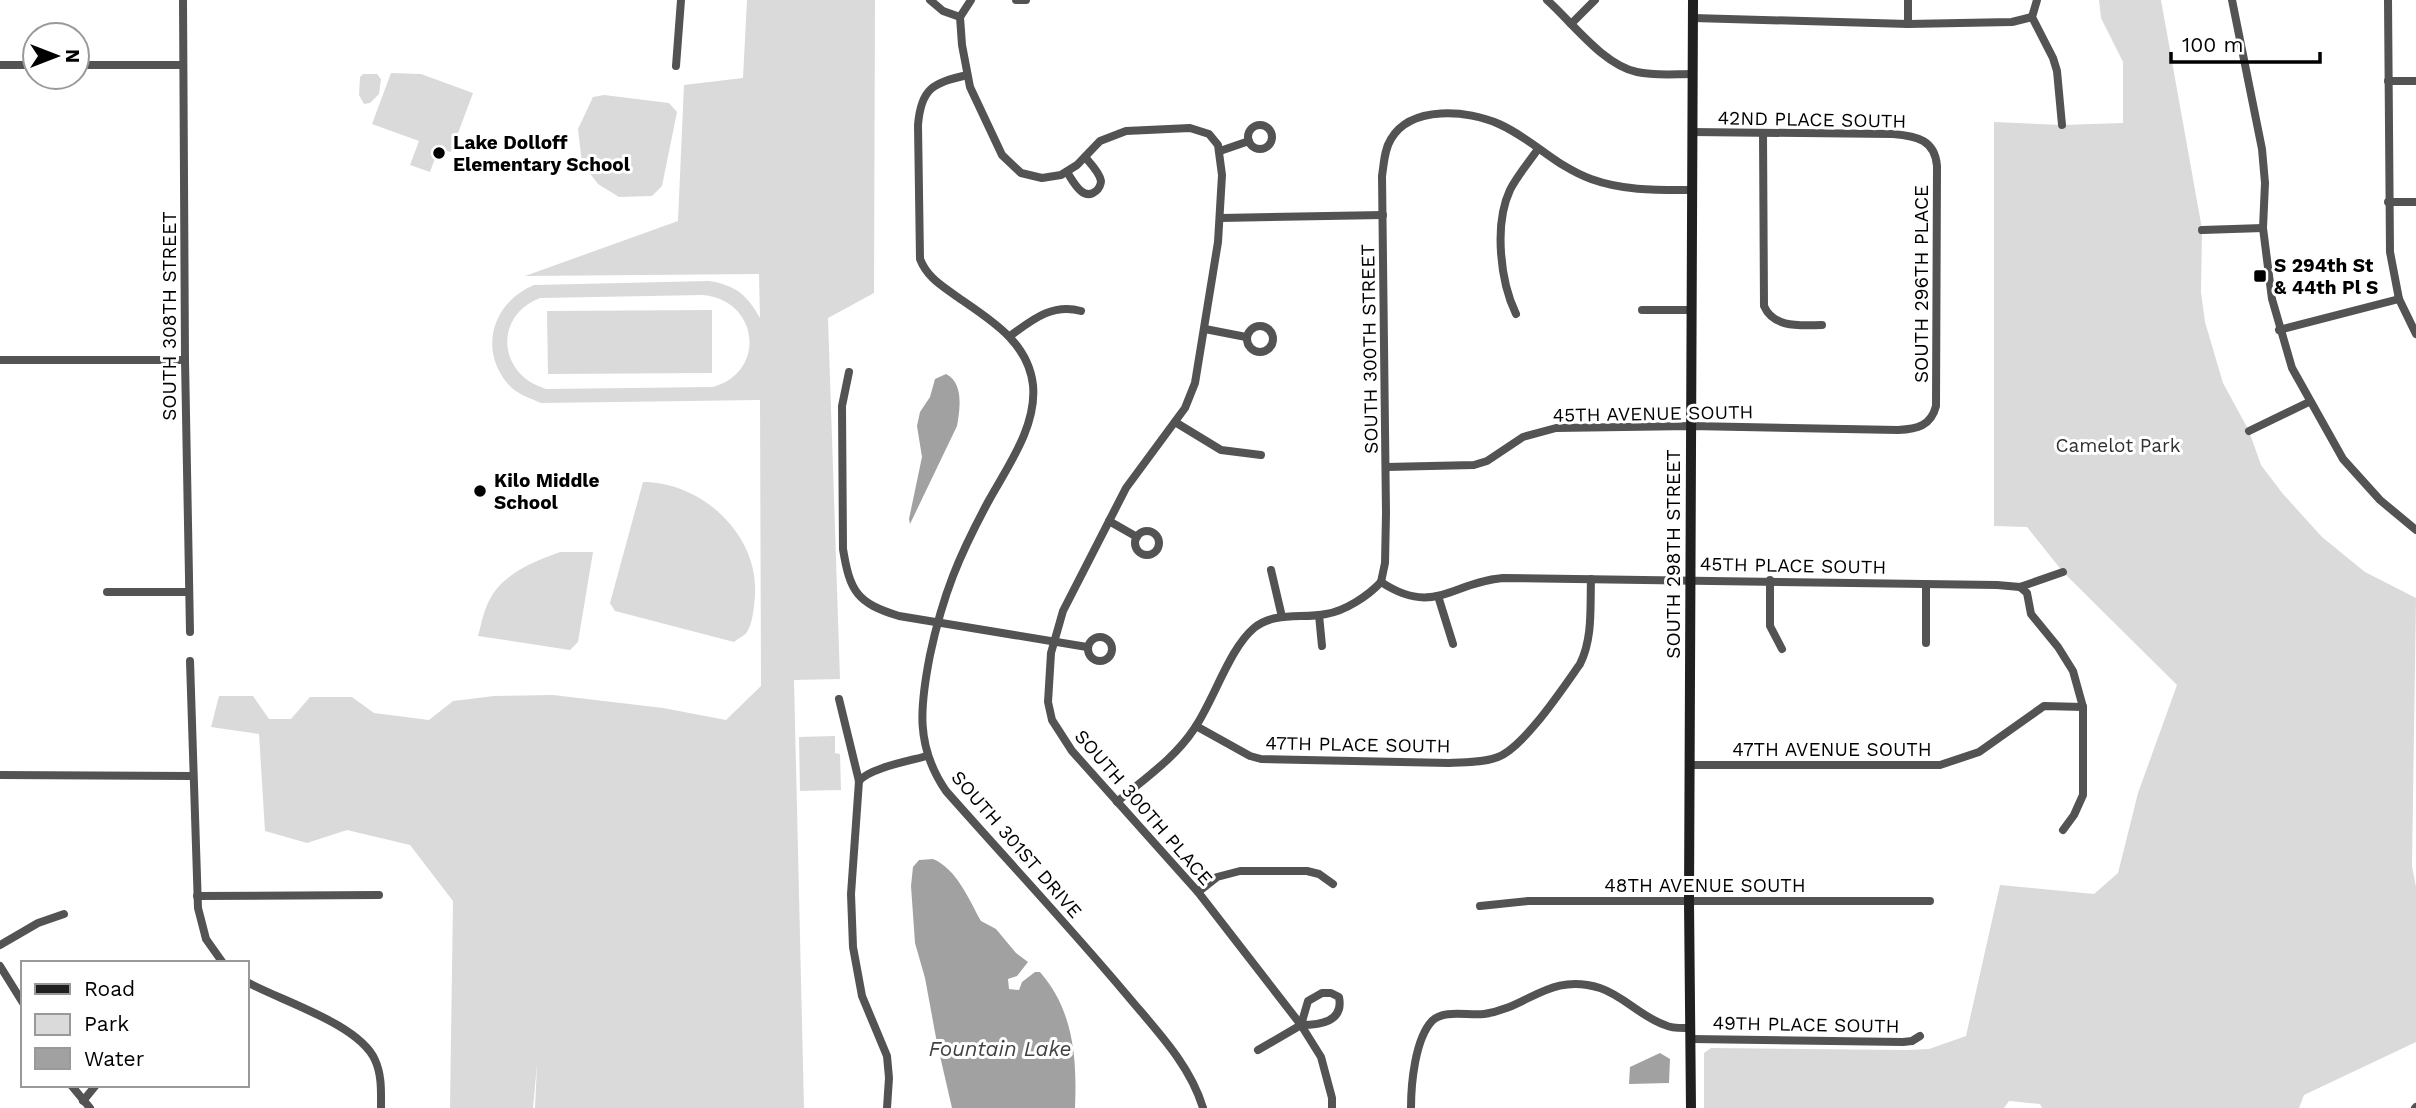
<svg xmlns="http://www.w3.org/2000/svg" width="2416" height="1108" font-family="'Work Sans',sans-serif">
<rect width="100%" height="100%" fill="#fff"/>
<g fill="#dadada" fill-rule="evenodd">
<path d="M747,0H875L874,293L828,318L840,679L794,680L804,1108H535L537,1064L533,1108H450L453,901L410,845L347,830L307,843L265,831L259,734L211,727L219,696H253L269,719H291L310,697H352L374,713L429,720L453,701L494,696L553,695L663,708L726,720L761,686L760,400L541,403C530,398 516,394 508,384C478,349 493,302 534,285L709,281C736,285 748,296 760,318L759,274L525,276L678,221L684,85L743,78ZM703,295C759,300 767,372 713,387L546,389C498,375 493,316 540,298Z"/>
<polygon points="2099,0 2161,0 2202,229 2201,292 2205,322 2223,383 2249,431 2261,465 2283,494 2322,537 2365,572 2416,598 2412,866 2416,887 2416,1042 2304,1095 2299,1108 2042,1108 2040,1104 2009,1101 2004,1108 1704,1108 1704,1053 1711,1048 1907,1050 1929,1049 1966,1036 2000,885 2094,894 2118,873 2138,793 2177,685 2063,572 2027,527 1994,526 1994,122 2062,125 2123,123 2123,62 2101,18"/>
<polygon points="391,73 421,74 473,93 451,152 443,150 439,159 435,158 430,172 410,165 419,141 372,124"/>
<polygon points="363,74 377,74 381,79 379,94 370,103 364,104 359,95 360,77"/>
<polygon points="604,95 669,103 677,112 662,186 652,196 619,197 598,184 582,163 578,129 593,97"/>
<polygon points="712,310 712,373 548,374 547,311"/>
<path d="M643,482C702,482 759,535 755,595C754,606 753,623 747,632C745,635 738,639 734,642L615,611L610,603Z"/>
<path d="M560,552H593L578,642L570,650L478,636C481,626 483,613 488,603C501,574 533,562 560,552Z"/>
<polygon points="835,736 835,753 840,754 841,790 800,791 799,737"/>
</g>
<g fill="#a1a1a1">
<path d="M946,374C964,383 960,409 957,426L910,524L909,519L922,457L917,426L920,412L930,397L935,379Z"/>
<path d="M933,859C957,869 969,900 981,921L996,929L1016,953L1028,962L1017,976L1008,979L1009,989L1019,990L1022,982L1035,972H1040C1074,1011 1077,1059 1075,1108H952L937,1043L925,978L915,943L911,886L913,867L919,860Z"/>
<polygon points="1660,1053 1670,1059 1669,1083 1629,1084 1630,1067"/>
</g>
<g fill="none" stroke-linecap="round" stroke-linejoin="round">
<g stroke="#535353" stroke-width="8">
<polyline points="183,0 185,360 190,632"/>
<polyline points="930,0 943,11 960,17 962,45 970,87 1002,155 1021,173 1042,178 1061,175 1077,165 1100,141 1126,131 1190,128 1209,134 1218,145 1222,175 1218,242 1195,383 1185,408 1126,488 1063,611 1051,653 1048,702 1052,720 1072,751 1198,892 1301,1025 1321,1057 1332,1098 1332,1108"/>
<polyline points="1016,0 1026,0"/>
<path d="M1547,0C1572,22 1603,65 1637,72C1655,76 1674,74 1692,74"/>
<polyline points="2037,0 2032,17 2053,58 2057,71 2062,125"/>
<polyline points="2232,0 2262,149 2265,183 2263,228 2272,299 2292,368 2343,459 2380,500 2416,530"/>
<polyline points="2388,0 2390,252 2399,299 2416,334"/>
<polyline points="960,17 971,0"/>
<polyline points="1693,18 1908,24 2012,22 2032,17"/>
<polyline points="1571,24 1595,0"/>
<polyline points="1908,24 1908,0"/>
<polyline points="0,65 35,65"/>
<polyline points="77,65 183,65"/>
<polyline points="676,66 681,0"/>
<path d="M967,75C933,83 921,88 918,125L920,259C927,277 941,285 956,296C989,319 1028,341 1033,385C1037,427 1007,467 988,502C959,556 943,594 930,655C920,706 915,746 946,791C1006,859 1068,925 1126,994C1155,1029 1190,1064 1203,1108"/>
<polyline points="2388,81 2416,81"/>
<circle cx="1260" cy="137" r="12"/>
<path d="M1763,134L1764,306C1774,329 1802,325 1822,325"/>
<polyline points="1220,151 1249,141"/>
<path d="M1067,172C1073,181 1083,202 1096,191C1099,189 1101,184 1101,181C1100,173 1090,163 1085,157"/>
<polyline points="2388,202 2416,202"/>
<polyline points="1220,218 1383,215"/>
<polyline points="2202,230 2263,228"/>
<polyline points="1642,310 1691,310"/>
<path d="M1516,314C1500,281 1494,224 1510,190C1517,176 1529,162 1538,149"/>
<circle cx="1260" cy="339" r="13"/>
<polyline points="1205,329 1246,337"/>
<polyline points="2279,330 2399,299"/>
<path d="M1010,336C1032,320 1052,303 1081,311"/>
<polyline points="0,360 185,360"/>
<path d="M849,372L842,406L843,549C850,592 857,603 899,616L1087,647"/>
<polyline points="1175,422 1221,450 1261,455"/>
<polyline points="2249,431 2309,402"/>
<path d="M1386,467L1474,465L1487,461L1523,437L1556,428L1691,426L1898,430C1917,429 1931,426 1936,406L1937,166C1935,140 1917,136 1893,134L1692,132"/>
<polyline points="1109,521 1137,537"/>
<circle cx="1147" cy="543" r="12"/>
<polyline points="1271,570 1282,617"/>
<polyline points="1770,580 1770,626 1782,649"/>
<path d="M1381,582L1385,563L1386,513L1382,176C1384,164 1384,150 1391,139C1411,105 1468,110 1499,124C1533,139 1555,166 1591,179C1624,191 1658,190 1692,190"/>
<path d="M1381,582C1434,617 1452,582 1503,578L1997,585L2020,587L2063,572"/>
<polyline points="1926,585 1926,643"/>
<polyline points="2020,587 2027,593 2031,614 2058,647 2073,671 2083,707 2083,795 2074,815 2063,830"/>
<polyline points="107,592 189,592"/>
<polyline points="1438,596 1453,644"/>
<polyline points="1319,615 1322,646"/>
<circle cx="1100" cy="649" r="12"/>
<polyline points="190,661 198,908 206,939 223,963"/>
<polyline points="839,699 859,781 851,894 853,947 862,996 887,1056 889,1078 887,1108"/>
<path d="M1196,726L1250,756L1261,759L1449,763C1465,762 1483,763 1498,757C1524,747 1563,688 1580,664C1593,638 1590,607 1591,579"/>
<polyline points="1689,765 1940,765 1979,752 2044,706 2083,707"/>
<polyline points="0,775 192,776"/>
<path d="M859,781C870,768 909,761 927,756"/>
<path d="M1117,802C1144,779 1175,758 1194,729C1214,700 1229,649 1254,628C1275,611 1302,619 1326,614C1345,611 1368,596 1381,582"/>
<polyline points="1198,892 1217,877 1240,871 1307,871 1319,874 1333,884"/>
<polyline points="197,896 379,895"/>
<polyline points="1480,906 1528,901 1930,901"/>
<polyline points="0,945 38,923 64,914"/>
<polyline points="0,966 23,1003"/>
<path d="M247,982C281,1001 359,1024 375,1060C382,1075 381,1092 381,1108"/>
<path d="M1322,993H1331L1339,997C1344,1022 1320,1025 1301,1025L1308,1001Z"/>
<polyline points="1691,1039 1903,1042 1912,1041 1920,1036"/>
<polyline points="1258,1050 1301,1025"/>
<polyline points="71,1085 90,1108"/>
<polyline points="83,1101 96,1085"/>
<path d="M1411,1108C1411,1084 1415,1039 1432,1021C1444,1009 1468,1016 1484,1014C1528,1008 1549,972 1600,988C1624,996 1641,1017 1665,1025C1673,1029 1682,1028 1691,1028"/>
<polyline points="2415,1108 2416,1107"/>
</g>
<polyline stroke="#202020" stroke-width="10" points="1691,1108 1689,901 1693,0"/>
</g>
<g fill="#000" stroke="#fff" stroke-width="2.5">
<circle cx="439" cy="153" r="7"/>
<rect x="2253" y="269" width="14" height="14" rx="3.5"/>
<circle cx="480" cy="491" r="7"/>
</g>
<g text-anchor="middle" stroke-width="6" stroke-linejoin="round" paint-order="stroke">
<g font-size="19" fill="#000" stroke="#fff">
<text transform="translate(1812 119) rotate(1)" y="7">42ND PLACE SOUTH</text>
<text transform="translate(1921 284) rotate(-90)" y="7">SOUTH 296TH PLACE</text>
<text transform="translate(169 316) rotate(-90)" y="7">SOUTH 308TH STREET</text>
<text transform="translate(1369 349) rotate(-91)" y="7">SOUTH 300TH STREET</text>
<text transform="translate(1653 413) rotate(-1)" y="7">45TH AVENUE SOUTH</text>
<text transform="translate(1673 554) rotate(-90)" y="7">SOUTH 298TH STREET</text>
<text transform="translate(1793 565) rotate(1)" y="7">45TH PLACE SOUTH</text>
<text transform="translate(1358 744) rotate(1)" y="7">47TH PLACE SOUTH</text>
<text x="1832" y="756">47TH AVENUE SOUTH</text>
<text transform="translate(1144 807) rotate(49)" y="7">SOUTH 300TH PLACE</text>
<text transform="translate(1017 844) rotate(49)" y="7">SOUTH 301ST DRIVE</text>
<text x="1705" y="892">48TH AVENUE SOUTH</text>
<text transform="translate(1806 1024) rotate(1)" y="7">49TH PLACE SOUTH</text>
</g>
<g font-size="19" font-weight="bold" fill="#000" stroke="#fff" text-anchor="start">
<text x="453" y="149">Lake Dolloff<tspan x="453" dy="22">Elementary School</tspan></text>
<text x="2274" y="272">S 294th St<tspan x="2274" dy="22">&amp; 44th Pl S</tspan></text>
<text x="494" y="487">Kilo Middle<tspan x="494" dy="22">School</tspan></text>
</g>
<g font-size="19" fill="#313131" stroke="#fff">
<text x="2118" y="452">Camelot Park</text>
</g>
<g font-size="21" font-style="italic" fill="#424242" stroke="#fff">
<text x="1000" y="1056">Fountain Lake</text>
</g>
</g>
<rect x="21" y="961" width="228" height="126" fill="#ffffff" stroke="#999999" stroke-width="2"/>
<rect x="35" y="984" width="35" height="10" fill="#202020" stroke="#999999" stroke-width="2"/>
<text x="84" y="996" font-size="21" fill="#000000">Road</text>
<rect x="35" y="1014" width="35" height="21" fill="#dadada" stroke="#999999" stroke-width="2"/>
<text x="84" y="1031" font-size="21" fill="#000000">Park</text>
<rect x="35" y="1048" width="35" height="21" fill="#a1a1a1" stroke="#999999" stroke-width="2"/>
<text x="84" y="1066" font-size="21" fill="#000000">Water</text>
<g transform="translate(56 56) rotate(90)"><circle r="33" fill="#ffffff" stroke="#999999" stroke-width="2"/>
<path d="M0-5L12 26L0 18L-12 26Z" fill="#000000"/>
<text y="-10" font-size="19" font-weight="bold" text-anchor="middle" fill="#000000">N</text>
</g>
<path d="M2171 52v10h149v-10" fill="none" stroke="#000000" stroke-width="3.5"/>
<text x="2182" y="52" font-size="21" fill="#000000" stroke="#ffffff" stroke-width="5" paint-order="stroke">100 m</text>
</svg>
